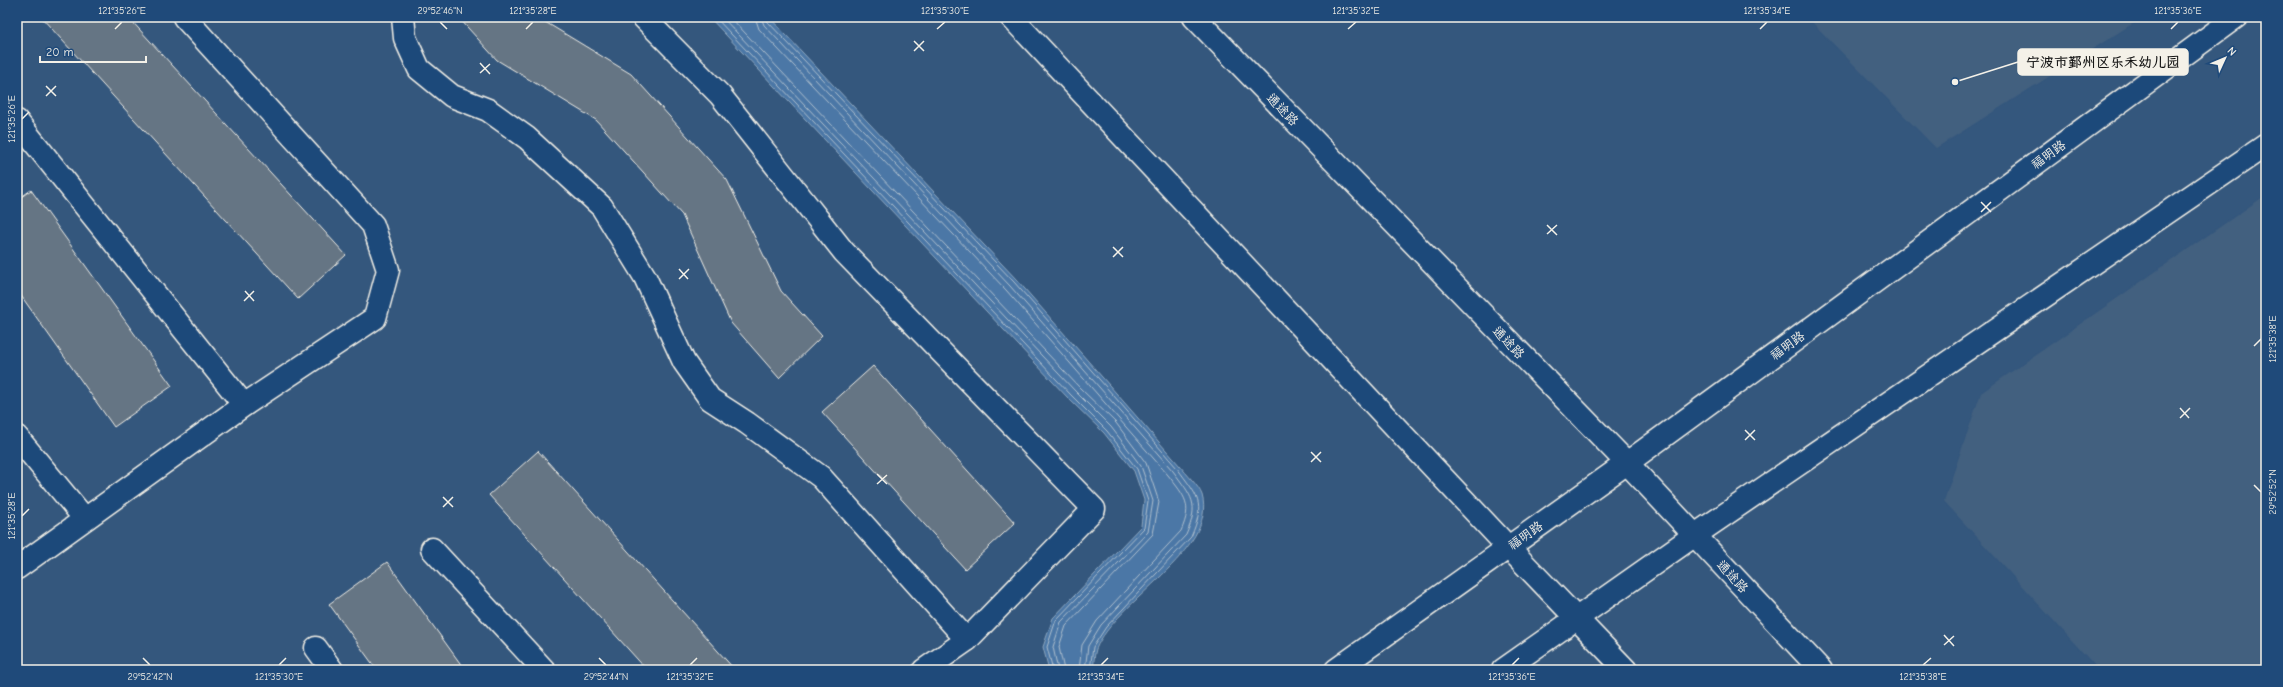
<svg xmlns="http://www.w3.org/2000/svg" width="2283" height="687" font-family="'Comic Neue','LXGW WenKai TC',sans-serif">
<rect width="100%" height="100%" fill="#34577d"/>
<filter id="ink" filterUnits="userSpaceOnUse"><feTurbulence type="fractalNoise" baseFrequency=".025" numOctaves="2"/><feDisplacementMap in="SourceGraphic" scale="8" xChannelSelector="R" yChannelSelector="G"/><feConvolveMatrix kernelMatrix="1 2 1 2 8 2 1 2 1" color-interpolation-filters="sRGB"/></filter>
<g filter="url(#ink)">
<g fill="#43607f">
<polygon points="1807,17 2143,17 1936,148"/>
<polygon points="2266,195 2266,670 2099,670 1944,501 1981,393"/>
</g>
<path fill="#4b77a6" stroke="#8fa8c0" d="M709,17H769L1017,280L1180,466C1186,474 1199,486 1202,495C1218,550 1115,602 1096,649C1094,655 1094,664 1093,670H1049L1043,647L1053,618L1141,526L1144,500L1134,471L1104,433L1068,398Z"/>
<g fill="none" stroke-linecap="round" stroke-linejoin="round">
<g stroke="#b0c0ce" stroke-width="1">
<polyline points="715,17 1071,395 1107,431 1137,469 1148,501 1144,528 1056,620 1047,647 1053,670"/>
<polyline points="722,17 1075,391 1111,427 1141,466 1153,501 1148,532 1061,622 1053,647 1058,670"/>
<polyline points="730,17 1079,387 1116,423 1146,463 1159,502 1153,534 1066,626 1059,647 1064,670"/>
<path d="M755,17L759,29L1006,290L1168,475C1185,497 1193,504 1181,531L1097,621L1082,645L1079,670"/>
<path d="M761,17L764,25L1010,286L1173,471C1192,497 1200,503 1186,535L1101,625L1088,646L1085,670"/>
<path d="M766,17L767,21L1014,282L1177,468C1198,497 1206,502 1191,537L1106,627L1093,647L1090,670"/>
</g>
</g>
<g fill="#657484" stroke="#f4f1e8">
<polygon points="41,17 128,17 346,255 298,299"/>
<polygon points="458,17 537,17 631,74 727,180 781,291 822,336 779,378 731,323 682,215 596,120 497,60"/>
<polygon points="31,190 172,386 114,427 17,290 17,200"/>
<polygon points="873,366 1015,523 965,569 822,412"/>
<polygon points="538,451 735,670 647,670 489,495"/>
<polygon points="387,562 465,670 377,670 329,604"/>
</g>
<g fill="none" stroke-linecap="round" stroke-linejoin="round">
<g stroke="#f4f1e8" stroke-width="25">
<g id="minor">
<polyline points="403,17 405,38 419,69 452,96 488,110 527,138 602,207 645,277 684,362 710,399 747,423 821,477 967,640"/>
<polyline points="643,17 720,95 844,252 1094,509 967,640 924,670"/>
<polyline points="17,121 244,405"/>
<polyline points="17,437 85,519"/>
<polyline points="432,549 544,670"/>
<polyline points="17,568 244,405 375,318 388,270 373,225 184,17"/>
<polyline points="316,648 332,670"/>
</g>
</g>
<g stroke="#f4f1e8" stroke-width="25">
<g id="major">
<polyline points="1011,17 1508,547 1626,670"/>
<polyline points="1194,17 1627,463 1821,670"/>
<polyline points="1336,670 1627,463 2236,17"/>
<polyline points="1503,670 1695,535 2266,145"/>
</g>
</g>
<use href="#minor" stroke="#1f4a7a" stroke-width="22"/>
<use href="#major" stroke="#1f4a7a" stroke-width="22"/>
</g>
</g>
<path fill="none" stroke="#f4f1e8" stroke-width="1.5" d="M440,22L447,29M115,29L122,22M526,29L533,22M937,29L945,22M1348,29L1356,22M1760,29L1767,22M2171,29L2178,22M914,41L924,51M914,51L924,41M480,63L490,74M480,73L490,64M46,86L56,96M46,96L56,86M22,119L29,112M1981,202L1991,212M1981,212L1991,202M1547,225L1557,235M1547,234L1557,225M1113,247L1123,257M1113,257L1123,247M679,269L688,279M679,279L689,269M245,291L254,301M244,301L254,291M2254,346L2261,339M2180,408L2189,418M2180,418L2190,408M1745,430L1755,440M1745,440L1755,430M1311,452L1321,462M1311,462L1321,452M877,474L887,484M877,484L887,475M2254,485L2261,492M443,497L453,507M443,507L453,497M22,516L29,509M1944,635L1954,646M1944,645L1954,636M143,658L150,665M599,658L606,665M279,665L286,658M690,665L697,658M1101,665L1108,658M1512,665L1519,658M1923,665L1931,658"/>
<g text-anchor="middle" stroke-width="3" stroke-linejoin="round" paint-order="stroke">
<g font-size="13" fill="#f4f1e8" stroke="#1f4a7a">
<text transform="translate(1283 109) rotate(46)" y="5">通途路</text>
<text transform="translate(2048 154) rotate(-36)" y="5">福明路</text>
<text transform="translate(1509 342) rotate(46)" y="5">通途路</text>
<text transform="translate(1787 345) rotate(-36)" y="5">福明路</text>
<text transform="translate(1525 535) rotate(-35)" y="5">福明路</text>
<text transform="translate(1733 576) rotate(47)" y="5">通途路</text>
</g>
</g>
<path fill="none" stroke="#f4f1e8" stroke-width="1.5" d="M1955 82L2018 62"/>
<circle fill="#f4f1e8" stroke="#1f4a7a" stroke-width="1.5" cx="1955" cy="82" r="4"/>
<rect fill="#f4f1e8" stroke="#f4f1e8" stroke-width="1.5" x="2018" y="49" width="170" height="26" rx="4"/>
<g font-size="14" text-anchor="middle" font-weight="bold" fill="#111">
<text x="2103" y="67">宁波市鄞州区乐禾幼儿园</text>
</g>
<rect width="2283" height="687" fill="none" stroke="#1f4a7a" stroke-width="44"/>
<g transform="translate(2225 58) rotate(46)" stroke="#1f4a7a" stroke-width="3" paint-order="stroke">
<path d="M0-3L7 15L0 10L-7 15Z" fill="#f4f1e8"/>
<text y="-6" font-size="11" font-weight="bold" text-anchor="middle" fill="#f4f1e8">N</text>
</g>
<path d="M40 56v6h106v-6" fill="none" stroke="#f4f1e8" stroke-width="2"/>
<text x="46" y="56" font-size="12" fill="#f4f1e8" stroke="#1f4a7a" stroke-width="3" paint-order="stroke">20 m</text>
<rect x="22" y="22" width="2239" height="643" fill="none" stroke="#f4f1e8" stroke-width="1.5"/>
<g font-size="10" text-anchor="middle" fill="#f4f1e8">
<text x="122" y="14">121°35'26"E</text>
<text x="440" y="14">29°52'46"N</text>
<text x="533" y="14">121°35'28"E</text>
<text x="945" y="14">121°35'30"E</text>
<text x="1356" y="14">121°35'32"E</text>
<text x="1767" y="14">121°35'34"E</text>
<text x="2178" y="14">121°35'36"E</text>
<text transform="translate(11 119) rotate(-90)" y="4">121°35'26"E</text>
<text transform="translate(2272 339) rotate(-90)" y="4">121°35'38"E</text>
<text transform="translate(2272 492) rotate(-90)" y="4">29°52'52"N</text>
<text transform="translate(11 516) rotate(-90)" y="4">121°35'28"E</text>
<text x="150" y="680">29°52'42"N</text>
<text x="279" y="680">121°35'30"E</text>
<text x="606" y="680">29°52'44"N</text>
<text x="690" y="680">121°35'32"E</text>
<text x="1101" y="680">121°35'34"E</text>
<text x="1512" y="680">121°35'36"E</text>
<text x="1923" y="680">121°35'38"E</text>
</g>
</svg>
